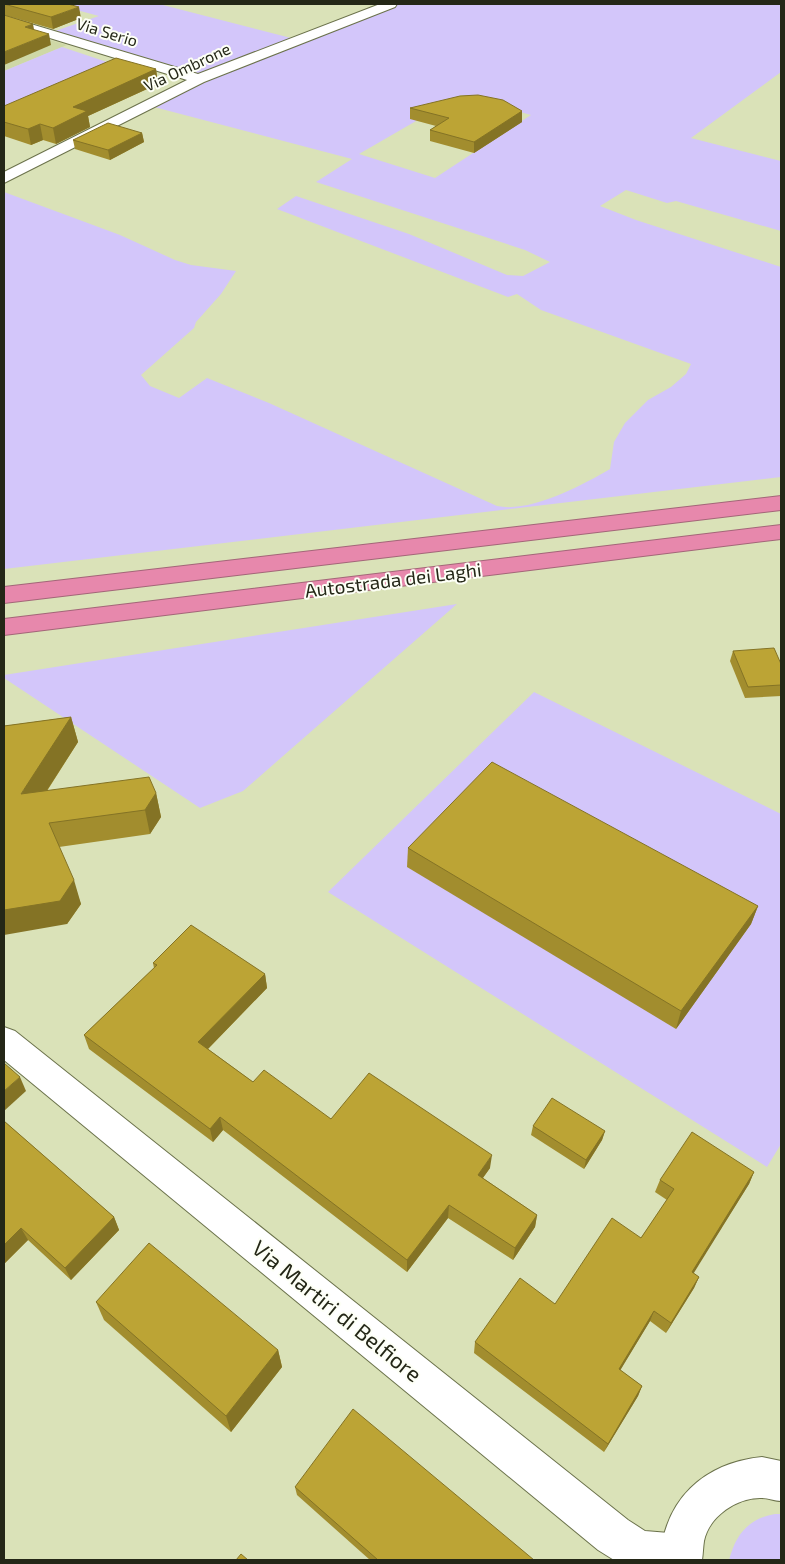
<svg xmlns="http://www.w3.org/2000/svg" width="785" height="1564" font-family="'Exo 2',sans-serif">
<rect width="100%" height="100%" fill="#dae2b8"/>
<polygon fill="#ced8a6" points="26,33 67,45 4,71 4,42"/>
<g fill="#d3c6fa" fill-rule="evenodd">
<polygon points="54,4 159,4 291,38 201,74 55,31 99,16"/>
<path d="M399,4H781V72L691,138L781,161V231L676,201L667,203L626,190L600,206L636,220L781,267V477L4,569V192L120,235L175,260L191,265L236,271L221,294L196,322L194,328L141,375L150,386L179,398L207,378L269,403L497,506C530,513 581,486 610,469L614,442L625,423L648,400L671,387L686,374L691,364L541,310L517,294L508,297L277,209L296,196L409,234L507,275L523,276L550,262L525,250L316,182L352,159L154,107C234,67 316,35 399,4ZM461,95L531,115L435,178L359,154Z"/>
<polygon points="62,47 116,65 4,113 4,71"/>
<polygon points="457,604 243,791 200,808 4,678 4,675"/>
<polygon points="534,692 781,814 781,1144 767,1167 328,892"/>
<path d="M775,1514H781V1560H729C736,1534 748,1519 775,1514Z"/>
</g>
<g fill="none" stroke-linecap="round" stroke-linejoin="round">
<g stroke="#6b724b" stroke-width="2">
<g id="minor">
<polygon points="380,4 397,4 395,7 204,82 4,183 4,172 187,80 4,24 4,16 198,74"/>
<polygon points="4,1027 15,1031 628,1520 645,1531 681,1534 696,1540 702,1555 700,1560 614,1560 598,1550 4,1060"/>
</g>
</g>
<g stroke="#6b724b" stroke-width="2">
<path id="tertiary" d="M762,1457L781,1461V1501C775,1501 768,1498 762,1498C738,1497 709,1516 704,1541C703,1547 703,1554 702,1560H660C664,1500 703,1463 762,1457Z"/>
</g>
<g stroke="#a36678" stroke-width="2">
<g id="motorway">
<polygon points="781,496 781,510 4,603 4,587"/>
<polygon points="781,525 781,539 4,635 4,619"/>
</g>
</g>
<use href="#minor" fill="#fff" fill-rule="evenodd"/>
<use href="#tertiary" fill="#fff" fill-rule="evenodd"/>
<use href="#motorway" fill="#e788ac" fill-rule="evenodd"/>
</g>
<g fill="#a28d2e">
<polygon points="4,4 81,18 53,29 4,15"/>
<polygon points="156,69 158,84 88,116 90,127 56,144 43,140 31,145 4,136 4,106"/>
<polygon points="410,108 522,111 522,122 474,153 430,141 430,130 436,126 410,119"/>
<polygon points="142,133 144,142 110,160 75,149 73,140"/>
<polygon points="733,651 781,664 781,696 745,698 730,661"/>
<polygon points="71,717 78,742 47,791 156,793 161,817 150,834 59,847 81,904 67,924 4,726"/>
<polygon points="408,848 758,906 751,924 676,1029 407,867"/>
<polygon points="153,963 265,974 267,988 208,1049 253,1082 331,1119 490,1168 483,1178 537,1215 535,1227 513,1260 448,1218 407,1272 223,1130 213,1142 89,1049 84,1035 154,968"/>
<polygon points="4,1121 114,1217 119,1230 71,1280 28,1240 4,1264"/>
<polygon points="533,1126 605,1131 602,1140 584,1169 531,1135"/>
<polygon points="754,1172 749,1184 693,1273 699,1277 694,1288 666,1333 650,1321 620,1370 642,1386 638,1396 604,1452 474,1353 475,1342 555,1304 641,1238 667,1200 655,1192 660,1180"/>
<polygon points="96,1302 278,1350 282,1367 231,1432 104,1320"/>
<polygon points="295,1487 534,1560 370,1560 297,1495"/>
</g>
<g fill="#847325">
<polygon points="79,7 81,18 53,29 51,17"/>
<polygon points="33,24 35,35 25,27"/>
<polygon points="49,34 51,45 4,65 4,52"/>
<polygon points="156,69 158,84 88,116 90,127 56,144 53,128 73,107"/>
<polygon points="522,111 522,122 474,153 474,142"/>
<polygon points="40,124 43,140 31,145 28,129"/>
<polygon points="142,133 144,142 110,160 108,150"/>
<polygon points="71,717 78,742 29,818 21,794"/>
<polygon points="156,793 161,817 150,834 145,810"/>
<polygon points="74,880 81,904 67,924 4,935 4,910"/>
<polygon points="758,906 751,924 676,1029 681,1011"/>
<polygon points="265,974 267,988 201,1056 198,1042"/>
<polygon points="20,1077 26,1091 4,1111 4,1091"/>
<polygon points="220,1117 223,1130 213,1142 210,1129"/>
<polygon points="605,1131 602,1140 584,1169 586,1160"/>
<polygon points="492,1155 490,1168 476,1187 478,1175"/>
<polygon points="754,1172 749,1184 687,1284 692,1272"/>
<polygon points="449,1205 448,1218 407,1272 407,1260"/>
<polygon points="537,1215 535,1227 513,1260 515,1248"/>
<polygon points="114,1217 119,1230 71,1280 65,1268"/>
<polygon points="21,1228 28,1240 4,1264 4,1245"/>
<polygon points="699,1277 694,1288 666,1333 671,1323"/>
<polygon points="654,1311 650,1321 615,1379 619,1369"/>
<polygon points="278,1350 282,1367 231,1432 226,1416"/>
<polygon points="642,1386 638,1396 604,1452 608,1444"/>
</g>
<g fill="#bca435" stroke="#847325">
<polygon points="4,4 68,4 79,7 51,17"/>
<polygon points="4,15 33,24 25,27 49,34 4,52"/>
<polygon points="116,58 156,69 73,107 87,111 53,128 40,124 28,129 4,122 4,106"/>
<polygon points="478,95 503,100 522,111 474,142 430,130 449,118 410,108 460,96"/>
<polygon points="108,123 142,133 108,150 73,140"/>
<polygon points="774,648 781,664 781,685 748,687 733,651"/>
<polygon points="71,717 21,794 149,777 156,793 145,810 49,823 74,880 60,901 4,910 4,726"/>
<polygon points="492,762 758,906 681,1011 408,848"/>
<polygon points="191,925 265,974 198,1042 253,1082 264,1070 331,1119 369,1073 492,1155 478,1175 537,1215 515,1248 449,1205 407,1260 220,1117 210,1129 84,1035 157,965 153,963"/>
<polygon points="4,1063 20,1077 4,1091"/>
<polygon points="552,1098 605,1131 586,1160 533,1126"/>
<polygon points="4,1121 114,1217 65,1268 21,1228 4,1245"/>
<polygon points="692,1132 754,1172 692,1272 699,1277 671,1323 654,1311 619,1369 642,1386 608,1444 475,1342 520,1278 555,1304 612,1218 641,1238 674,1189 660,1180"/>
<polygon points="149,1243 278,1350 226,1416 96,1302"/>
<polygon points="353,1409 534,1560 378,1560 295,1487"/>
<polygon points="241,1554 248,1560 236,1560"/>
</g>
<g text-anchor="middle" stroke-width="4" stroke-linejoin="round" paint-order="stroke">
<g font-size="16" fill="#242717" stroke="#fdfff6">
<text transform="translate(107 32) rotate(17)" y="6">Via Serio</text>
<text transform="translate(187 67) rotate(-25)" y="6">Via Ombrone</text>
</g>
<g font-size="19" fill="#242717" stroke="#fdfff6">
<text transform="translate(393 580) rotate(-7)" y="7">Autostrada dei Laghi</text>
</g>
<g font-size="22" fill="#242717" stroke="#fdfff6">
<text transform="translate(337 1311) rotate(39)" y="8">Via Martiri di Belfiore</text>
</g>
</g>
<rect width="785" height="1564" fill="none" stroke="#242717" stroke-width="10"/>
</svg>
